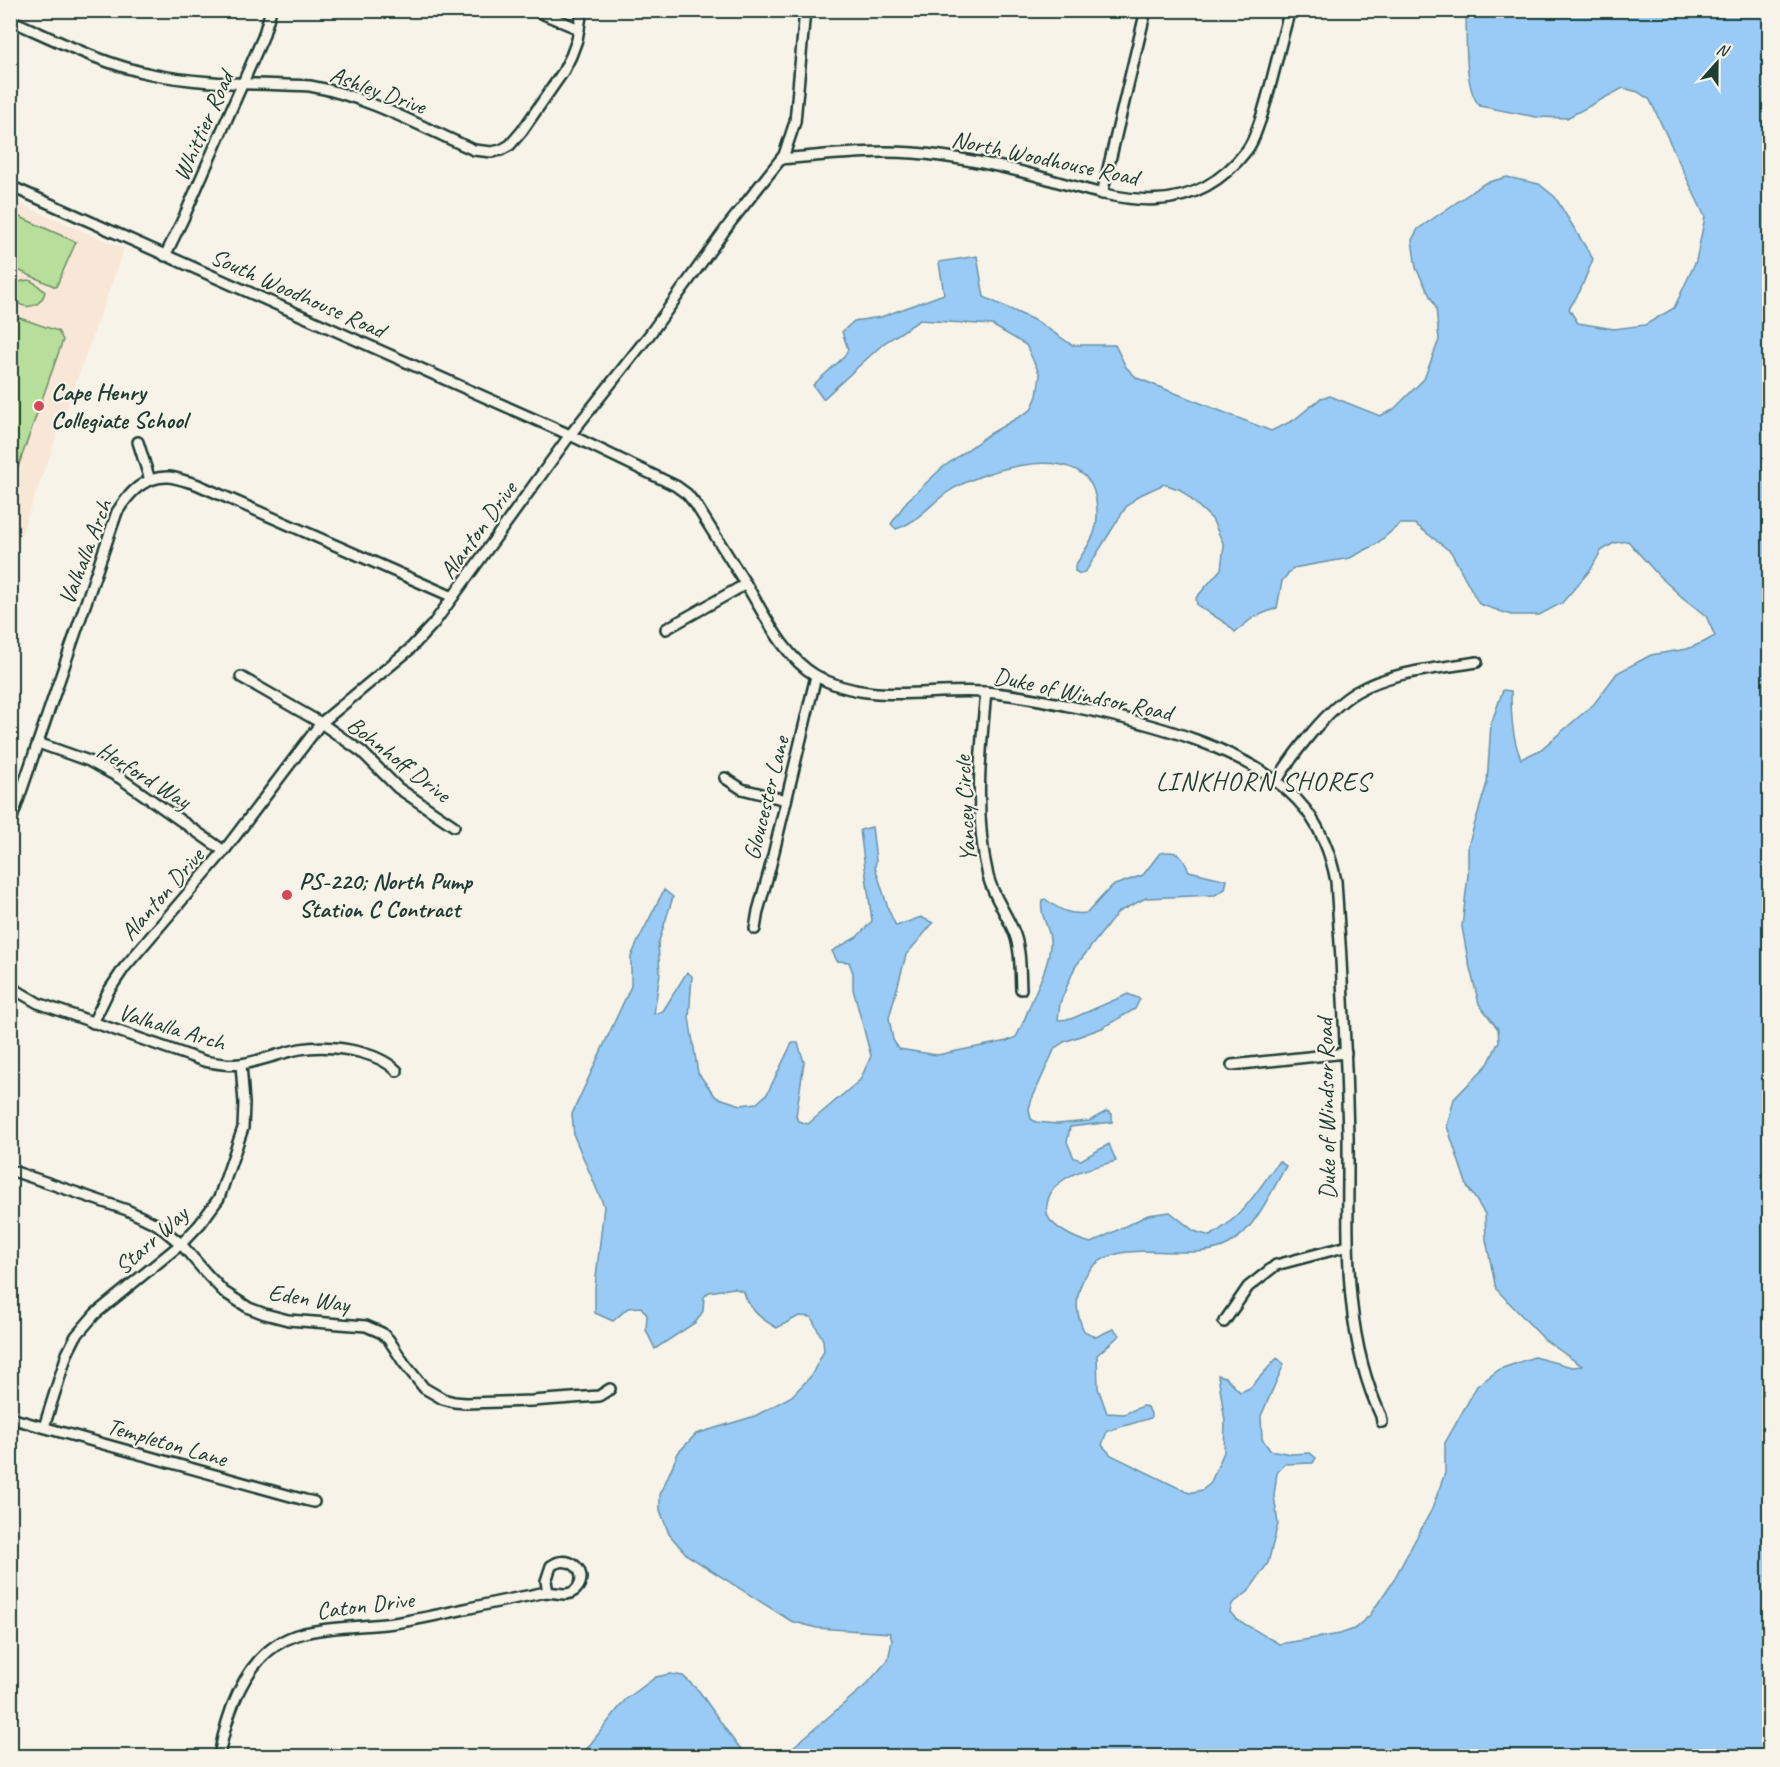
<svg xmlns="http://www.w3.org/2000/svg" width="1780" height="1767" font-family="Caveat,sans-serif">
<rect width="100%" height="100%" fill="#f7f3e8"/>
<filter id="ink" filterUnits="userSpaceOnUse"><feTurbulence type="fractalNoise" baseFrequency=".0167" numOctaves="2"/><feDisplacementMap in="SourceGraphic" scale="12" xChannelSelector="R" yChannelSelector="G"/><feConvolveMatrix kernelMatrix="1 2 1 2 8 2 1 2 1" color-interpolation-filters="sRGB"/></filter>
<g filter="url(#ink)">
<polygon fill="#f8e6d7" points="11,200 124,249 11,562"/>
<g fill="#b7de9a" stroke="#6b8e67" stroke-width="1.5">
<polygon points="11,213 76,242 56,287 11,267"/>
<path d="M29,280C35,282 40,287 45,292C39,314 12,309 11,289L22,281Z"/>
<polygon points="11,315 58,331 63,340 17,470 10,467"/>
</g>
<g fill="#99cbf6" stroke="#6892a8" stroke-width="1.5">
<path d="M1466,11H1769V1756H779L792,1748L867,1684L888,1660L892,1641L890,1633L817,1628L791,1621L687,1555L669,1534L660,1510V1495L678,1453L696,1434L755,1416L792,1396L811,1376L824,1351L823,1340L811,1317L799,1316L777,1328C762,1320 748,1308 744,1292L734,1288L709,1292L704,1297L703,1311L696,1322L655,1349L646,1330L647,1315L641,1307L628,1308L613,1321L595,1313V1287L604,1206L574,1136L572,1114L631,986V957L637,943L664,890L673,897L658,944L660,973L654,1014L663,1011L687,972L692,976L689,1018L698,1073L716,1097L741,1105L757,1103L767,1094L792,1043H798L804,1062L796,1116L798,1121L808,1124L860,1080L871,1056L853,989V973L849,962L837,961L832,951L857,937L872,921L860,830L872,827L876,861L875,867L889,911L896,926L921,917L933,923L906,955L889,1018L893,1040L899,1049L937,1055L1007,1041L1016,1037C1024,1023 1027,1012 1033,998C1040,981 1049,964 1050,945C1052,928 1039,919 1042,900L1045,899C1060,910 1068,915 1087,913L1112,886L1143,875L1160,853C1179,849 1182,856 1189,871L1227,880L1225,889L1215,895L1146,898L1118,912L1075,967L1060,1003L1058,1020L1071,1019L1128,994L1140,999L1135,1009L1102,1028L1064,1042L1055,1048L1032,1099L1029,1109L1031,1119L1036,1122L1057,1124L1089,1121L1107,1111L1112,1114V1122L1070,1127L1067,1142L1074,1158L1081,1160L1109,1144L1116,1161C1096,1167 1071,1171 1056,1186C1048,1194 1043,1211 1050,1220C1059,1231 1078,1240 1091,1243L1148,1215L1170,1212L1194,1231L1210,1236C1243,1217 1257,1191 1279,1161L1286,1166C1272,1190 1255,1230 1229,1244C1185,1268 1102,1225 1080,1287C1075,1303 1077,1316 1084,1331L1096,1337L1113,1329L1120,1335L1097,1355L1098,1388L1107,1413L1124,1414L1143,1406L1148,1407L1151,1414V1418L1107,1431L1102,1445L1111,1455L1189,1493L1202,1490L1210,1484L1224,1452L1225,1421L1218,1375L1225,1377L1240,1392L1250,1388L1277,1358L1284,1364L1261,1416L1262,1439L1270,1450L1291,1454L1310,1453L1316,1458L1313,1463L1284,1464L1277,1473L1274,1495L1278,1524L1268,1563L1248,1592L1232,1604L1230,1612L1236,1619L1279,1644L1340,1634L1354,1629L1370,1615L1393,1581L1432,1509L1445,1473V1443L1477,1386L1500,1369L1534,1357L1572,1367L1582,1366L1545,1340L1496,1289L1486,1240L1485,1214L1467,1186L1447,1126L1454,1099L1488,1064L1499,1041L1498,1029L1479,1004L1468,960L1462,927L1468,875V846L1487,783L1491,724L1503,690L1511,691C1511,714 1512,738 1521,759L1540,750L1594,704L1617,673L1651,655L1687,649L1704,642L1715,636L1706,616L1682,597L1658,575L1628,541L1614,543L1601,551L1591,569L1562,603L1539,615H1511L1479,604L1451,552L1415,524H1400L1375,545L1350,558L1293,568L1282,581L1277,608L1254,617L1235,632L1227,624L1197,605L1196,598L1221,569L1224,545L1212,519L1181,490L1164,484L1138,496L1126,507L1086,571L1080,574L1075,571V566C1081,556 1093,540 1095,530C1099,516 1097,492 1089,481C1064,445 978,472 948,492C930,504 917,523 896,529L891,524L907,501L942,468L988,435L1031,410L1037,396L1040,375L1026,345L992,325L920,320L884,343L823,399L813,385L844,357L848,349L842,332L854,321L881,317L944,294L939,262L977,256L984,297L1038,322L1072,345H1115L1126,367L1137,378L1271,431L1294,420L1321,398L1330,396L1380,416L1393,410L1424,379L1439,340L1436,308L1416,268L1412,240L1418,229L1485,183L1507,177L1539,184L1555,197L1593,259L1580,291L1569,309L1578,323L1614,329L1645,325L1674,308L1696,261L1705,217L1650,100L1638,92L1623,88L1567,118L1536,117L1480,106C1463,89 1467,35 1466,11Z"/>
<polygon points="670,1674 683,1676 699,1691 736,1744 750,1756 581,1756 625,1700 656,1677"/>
</g>
<g fill="none" stroke-linecap="round" stroke-linejoin="round">
<g stroke="#1f3d34" stroke-width="14">
<g id="minor">
<polyline points="534,10 579,29"/>
<path d="M10,20C56,40 102,64 151,74C203,85 258,83 310,86C367,96 422,127 474,150L492,152L501,150L510,145L522,131L563,72L571,56L577,40L582,10"/>
<path d="M781,159C834,154 887,148 941,156C972,160 1004,167 1034,175C1112,197 1188,227 1247,150C1254,141 1256,131 1260,121C1272,85 1279,47 1290,10"/>
<path d="M10,186L570,435L676,486L687,494L696,505C713,532 730,559 747,586C765,615 784,657 815,675C867,706 928,688 984,692C1013,694 1041,700 1069,706C1143,721 1258,748 1306,810C1322,831 1331,855 1336,881C1342,965 1346,1050 1348,1135C1349,1229 1340,1329 1381,1416L1382,1422"/>
<polyline points="1102,194 1146,10"/>
<polyline points="165,256 183,219 263,37 271,10"/>
<polyline points="138,442 150,480"/>
<polyline points="666,629 746,584"/>
<polyline points="241,677 321,723 362,752 398,788 454,826"/>
<path d="M986,692C980,753 974,816 988,876C993,896 1005,911 1013,930C1021,947 1020,971 1021,989"/>
<polyline points="38,743 89,761 120,778 224,851"/>
<polyline points="725,778 742,789 786,800"/>
<path d="M1276,782C1293,754 1327,709 1356,692C1392,671 1436,669 1477,662"/>
<path d="M10,824L117,512C129,493 144,476 169,477C178,478 188,482 196,484L453,597"/>
<polyline points="755,929 758,911 770,868 816,676"/>
<path d="M10,984L14,989L38,1003L204,1061C216,1063 228,1066 241,1064C261,1061 280,1053 300,1049C328,1044 376,1050 397,1071"/>
<polyline points="93,1023 108,992 124,968 224,851 321,723 409,650 434,623 570,435 650,334 730,223 784,155 795,122 805,10"/>
<polyline points="1232,1065 1346,1053"/>
<polyline points="10,1170 127,1210 158,1225 181,1244 206,1273 224,1292 249,1308 265,1314 288,1320 366,1326 382,1333 389,1340 404,1363 424,1388 443,1399 454,1402 466,1403 532,1401 599,1396 610,1389"/>
<polyline points="1224,1322 1248,1287 1276,1265 1348,1246"/>
<polyline points="10,1418 305,1500 314,1502"/>
<polyline points="44,1427 67,1354 76,1336 95,1314 181,1244 200,1224 219,1198 243,1128 244,1103 241,1064"/>
<path d="M219,1756C228,1707 249,1646 304,1633C333,1626 364,1627 394,1623C421,1619 447,1613 474,1607C496,1602 518,1598 541,1593C554,1589 568,1601 578,1587C589,1570 567,1553 551,1566L546,1581L548,1592"/>
</g>
</g>
<use href="#minor" stroke="#f7f3e8" stroke-width="9"/>
</g>
</g>
<g fill="#d1495b" stroke="#f7f3e8" stroke-width="2">
<circle cx="39" cy="406" r="6"/>
<circle cx="287" cy="895" r="6"/>
</g>
<g text-anchor="middle" stroke-width="4.5" stroke-linejoin="round" paint-order="stroke">
<g font-size="24" fill="#1f3d34" stroke="#f7f3e8">
<text transform="translate(378 90) rotate(20)" y="8">Ashley Drive</text>
<text transform="translate(203 126) rotate(-66)" y="8">Whittier Road</text>
<text transform="translate(1045 158) rotate(12)" y="8">North Woodhouse Road</text>
<text transform="translate(298 293) rotate(24)" y="8">South Woodhouse Road</text>
<text transform="translate(478 530) rotate(-54)" y="8">Alanton Drive</text>
<text transform="translate(85 552) rotate(-69)" y="8">Valhalla Arch</text>
<text transform="translate(1083 694) rotate(12)" y="8">Duke of Windsor Road</text>
<text transform="translate(399 759) rotate(38)" y="8">Bohnhoff Drive</text>
<text transform="translate(144 775) rotate(32)" y="8">Herford Way</text>
<text transform="translate(766 798) rotate(-76)" y="8">Gloucester Lane</text>
<text transform="translate(965 809) rotate(-93)" y="8">Yancey Circle</text>
<text transform="translate(162 894) rotate(-49)" y="8">Alanton Drive</text>
<text transform="translate(172 1027) rotate(17)" y="8">Valhalla Arch</text>
<text transform="translate(1326 1109) rotate(-91)" y="8">Duke of Windsor Road</text>
<text transform="translate(151 1240) rotate(-42)" y="8">Starr Way</text>
<text transform="translate(309 1298) rotate(9)" y="8">Eden Way</text>
<text transform="translate(167 1442) rotate(16)" y="8">Templeton Lane</text>
<text transform="translate(365 1605) rotate(-7)" y="8">Caton Drive</text>
</g>
<g font-size="24" font-weight="bold" fill="#1f3d34" stroke="#f7f3e8" text-anchor="start">
<text x="51" y="400">Cape Henry<tspan x="51" dy="28">Collegiate School</tspan></text>
<text x="299" y="889">PS-220; North Pump<tspan x="299" dy="28">Station C Contract</tspan></text>
</g>
<g font-size="26" letter-spacing="1.5" fill="#1f3d34" stroke="#f7f3e8">
<text x="1263" y="790">LINKHORN SHORES</text>
</g>
</g>
<rect width="1780" height="1767" fill="none" stroke="#f7f3e8" stroke-width="36"/>
<rect x="18" y="18" width="1744" height="1731" fill="none" stroke="#1f3d34" stroke-width="2" filter="url(#ink)"/>
<g transform="translate(1717 63) rotate(21)" stroke="#f7f3e8" stroke-width="4.5" paint-order="stroke">
<path d="M0-4.5L10 22L0 15L-10 22Z" fill="#1f3d34"/>
<text y="-9" font-size="16" font-weight="bold" text-anchor="middle" fill="#1f3d34">N</text>
</g>
</svg>
